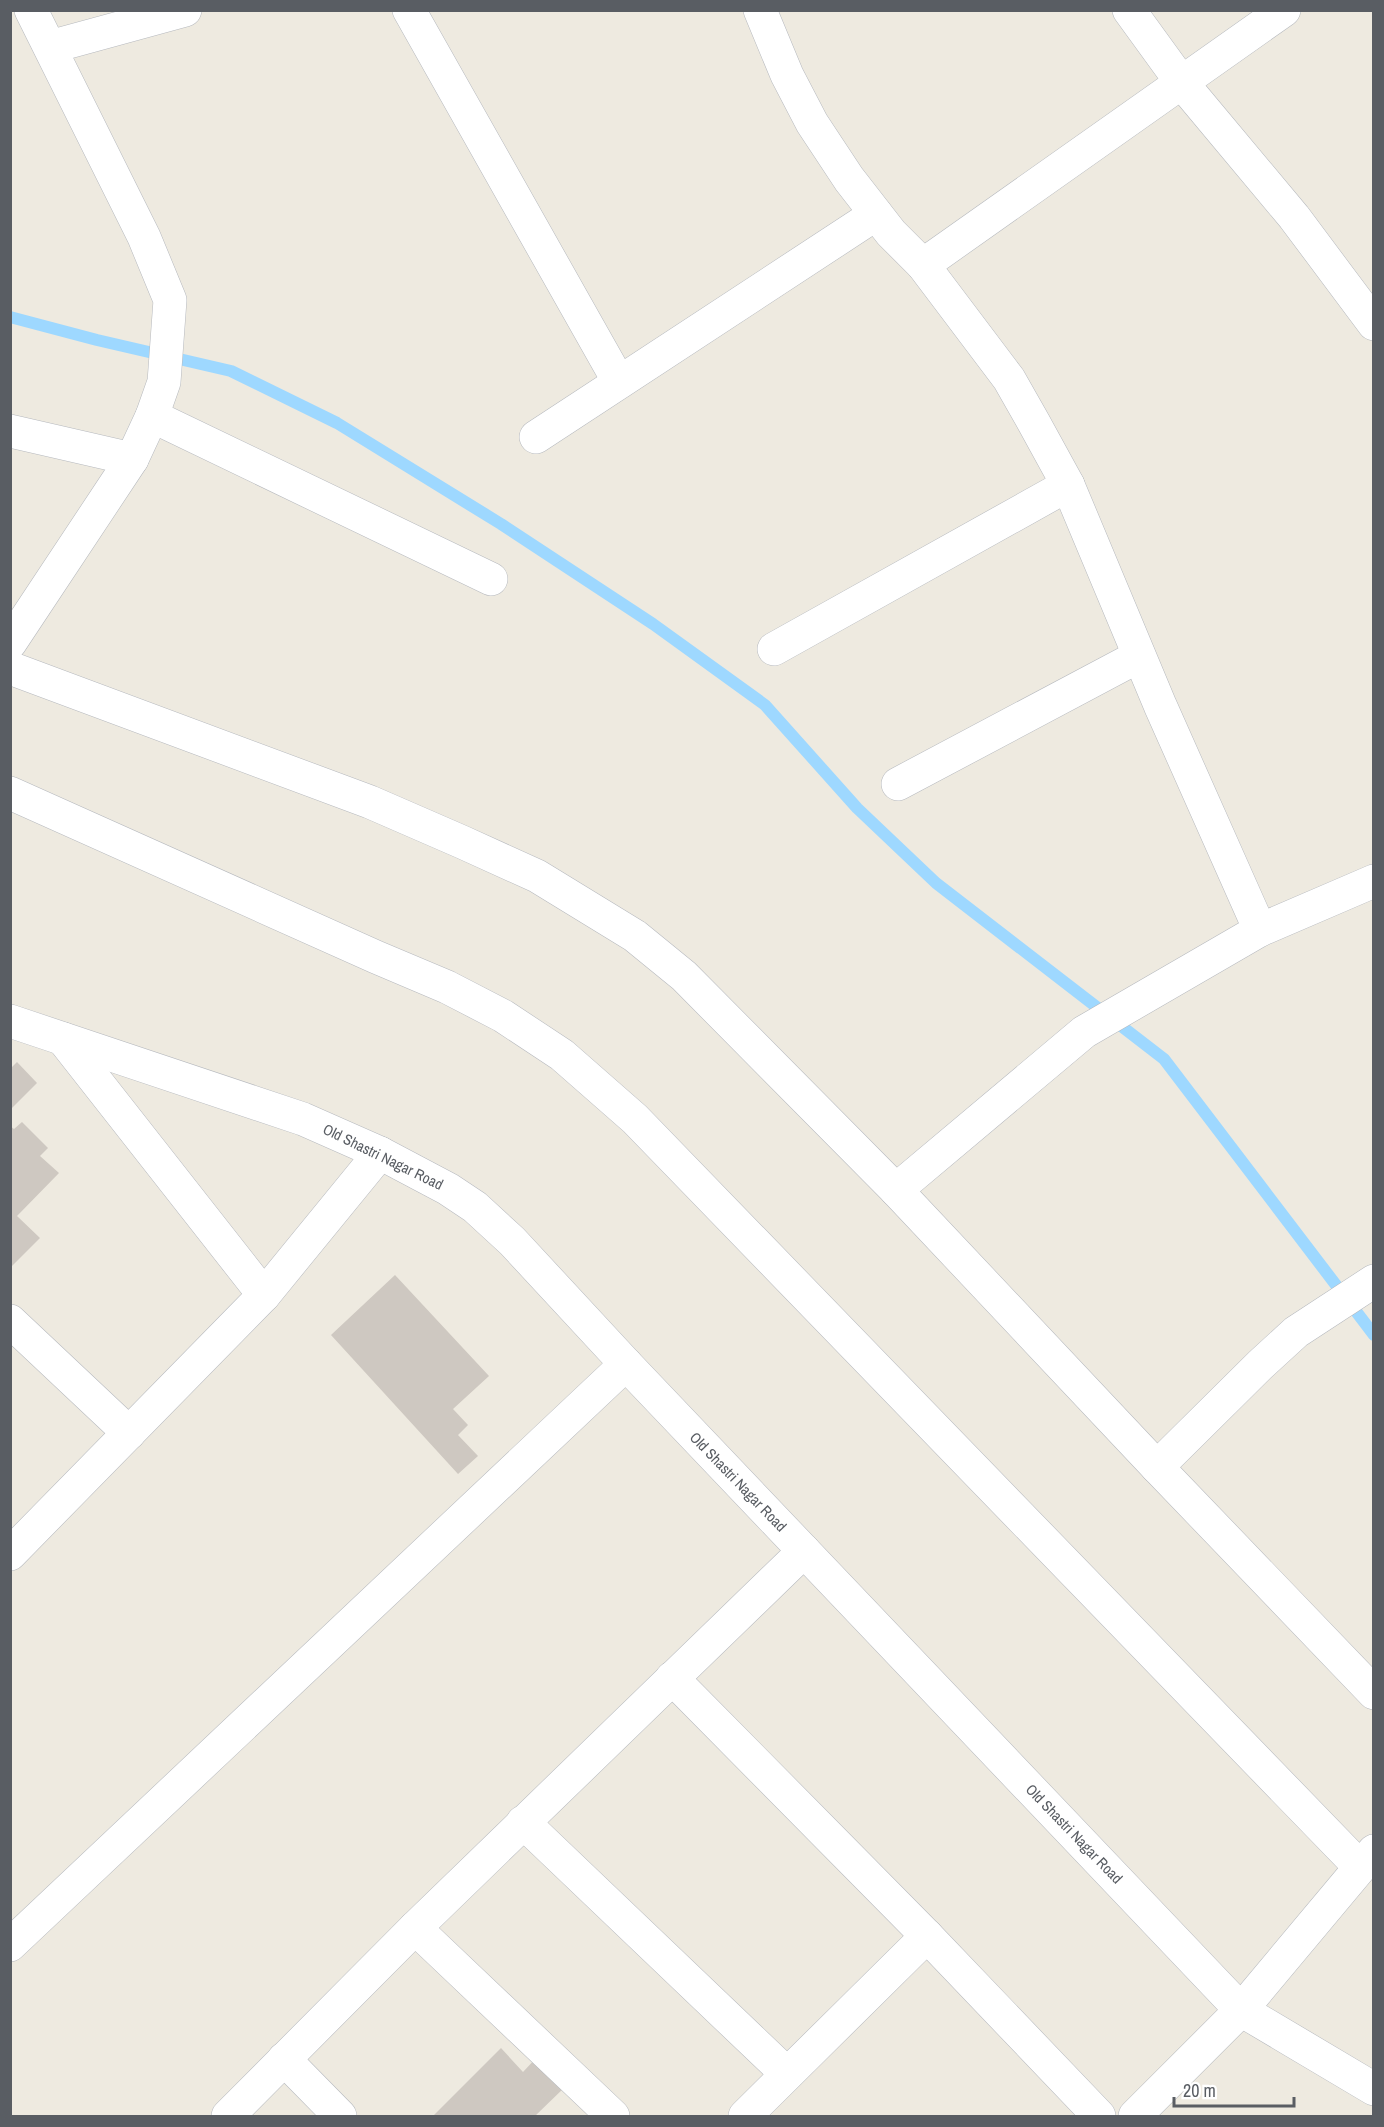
<svg xmlns="http://www.w3.org/2000/svg" width="1384" height="2127" font-family="'Archivo Narrow',sans-serif">
<rect width="100%" height="100%" fill="#eeeae0"/>
<g fill="none" stroke-linecap="round" stroke-linejoin="round">
<polyline stroke="#9ed8ff" stroke-width="12" points="10,317 97,340 231,371 337,423 501,524 653,624 765,705 857,808 936,883 1164,1059 1374,1335"/>
</g>
<g fill="#cec8c1">
<polygon points="17,1062 37,1083 10,1110 10,1069"/>
<polygon points="22,1122 48,1148 40,1156 59,1173 17,1216 40,1238 10,1268 10,1126 14,1129"/>
<polygon points="395,1275 489,1376 453,1409 468,1425 458,1435 478,1456 458,1474 331,1335"/>
<polygon points="501,2048 523,2072 537,2057 566,2086 535,2116 433,2116"/>
</g>
<g fill="none" stroke-linecap="round" stroke-linejoin="round">
<g stroke="#b6b9be" stroke-width="34">
<g id="minor">
<polyline points="409,10 619,382"/>
<polyline points="760,10 787,75 812,123 849,179 891,233 923,265 1009,379 1034,423 1068,485 1160,705 1260,930 1374,881"/>
<polyline points="1129,10 1182,83 1294,217 1374,324"/>
<polyline points="50,47 185,10"/>
<polyline points="923,265 1284,10"/>
<polyline points="152,416 491,579"/>
<polyline points="10,431 132,459"/>
<polyline points="536,437 876,214"/>
<polyline points="10,643 132,459 152,416 164,382 170,300 144,237 31,10"/>
<polyline points="774,649 1068,485"/>
<polyline points="10,668 370,802 462,842 537,876 635,936 684,976 896,1190 1157,1467 1374,1693"/>
<polyline points="898,784 1139,656"/>
<polyline points="10,793 376,957 447,987 503,1016 562,1055 635,1119 1359,1866"/>
<polyline points="10,1021 303,1119 380,1153 448,1189 475,1207 512,1241 626,1364 1241,2010 1374,2089"/>
<polyline points="63,1039 264,1295"/>
<polyline points="896,1190 1084,1032 1260,930"/>
<polyline points="10,1321 129,1433"/>
<polyline points="1157,1467 1260,1365 1296,1332 1374,1281"/>
<polyline points="10,1554 264,1295 380,1153"/>
<polyline points="672,1678 927,1936 1099,2116"/>
<polyline points="523,1822 787,2074"/>
<polyline points="415,1928 613,2116"/>
<polyline points="10,1945 626,1364"/>
<polyline points="284,2059 340,2116"/>
<polyline points="228,2116 415,1928 804,1551"/>
<polyline points="745,2116 927,1936"/>
<polyline points="1135,2116 1241,2010 1374,1851"/>
</g>
</g>
<use href="#minor" stroke="#fff" stroke-width="33"/>
</g>
<g text-anchor="middle" stroke-width="4.5" stroke-linejoin="round" paint-order="stroke">
<g font-size="15" fill="#595d63" stroke="#fff">
<text transform="translate(383 1157) rotate(26)" y="5">Old Shastri Nagar Road</text>
<text transform="translate(738 1482) rotate(46)" y="5">Old Shastri Nagar Road</text>
<text transform="translate(1074 1834) rotate(46)" y="5">Old Shastri Nagar Road</text>
</g>
</g>
<rect width="1384" height="2127" fill="none" stroke="#595d63" stroke-width="24"/>
<path d="M1174 2097v9h120v-9" fill="none" stroke="#595d63" stroke-width="3"/>
<text x="1183" y="2097" font-size="18" fill="#595d63" stroke="#ffffff" stroke-width="4.5" paint-order="stroke">20 m</text>
</svg>
